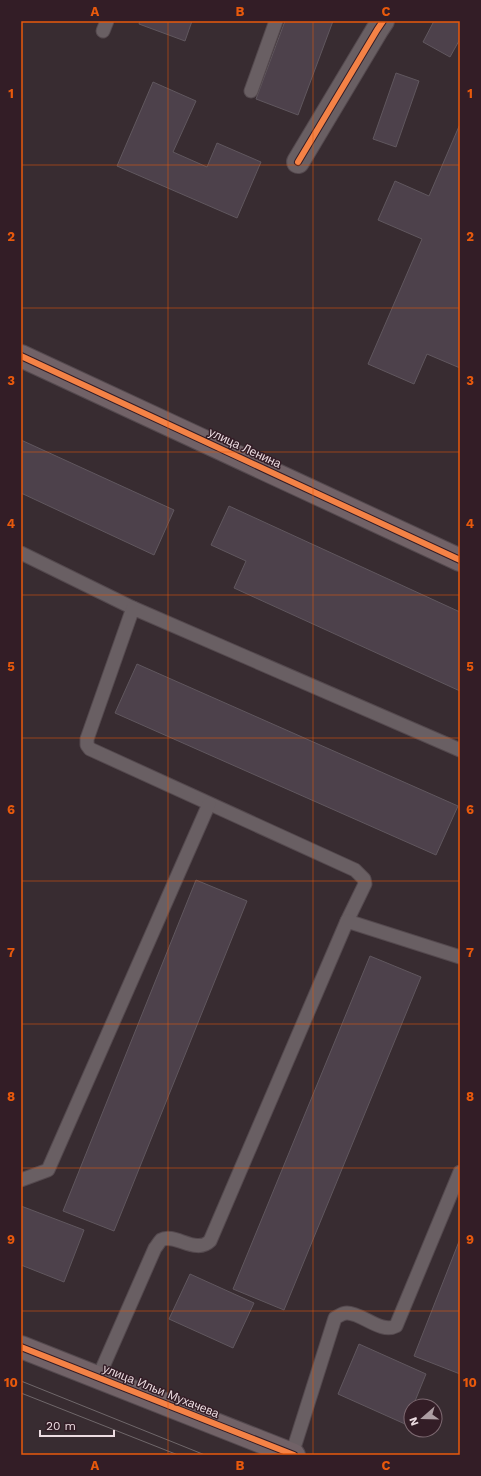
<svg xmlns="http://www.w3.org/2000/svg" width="481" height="1476" font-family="'Work Sans',sans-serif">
<rect width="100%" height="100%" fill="#382c31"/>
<g fill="#4d414b" stroke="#60575e">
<polygon points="140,21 192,21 185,41 139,24"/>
<polygon points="285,21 333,21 298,115 256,99"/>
<polygon points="434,21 460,21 460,39 450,57 423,42"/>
<polygon points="396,73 419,81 396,147 373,139"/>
<polygon points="153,82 196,101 173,152 207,167 217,143 261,162 237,218 117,166"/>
<polygon points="460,124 460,368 427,354 414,384 368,364 422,239 378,220 395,181 429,196"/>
<polygon points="21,440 174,510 154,555 21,493"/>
<polygon points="229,506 460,612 460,691 234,588 246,561 211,545"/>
<polygon points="137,664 458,806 436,855 115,713"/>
<polygon points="196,880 247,901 114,1231 63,1211"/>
<polygon points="370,956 421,977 284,1310 233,1289"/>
<polygon points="21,1206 84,1230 64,1282 21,1265"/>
<polygon points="460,1239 460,1374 414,1356"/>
<polygon points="190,1274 254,1303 233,1348 169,1319"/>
<polygon points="359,1344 426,1374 413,1406 411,1406 411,1410 405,1424 338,1394"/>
</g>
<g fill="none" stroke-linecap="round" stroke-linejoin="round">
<g stroke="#54494e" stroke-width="15">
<g id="lane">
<polyline points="103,31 107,21"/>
<polyline points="251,91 276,21"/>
<polyline points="21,553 133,608"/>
<polyline points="347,921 365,884 364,879 355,870 90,749 87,745 87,739 133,608 460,750"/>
<polyline points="21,1180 48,1170 209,804"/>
<path d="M98,1378L155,1248C157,1246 159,1242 161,1240C174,1232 196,1255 210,1241L347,921L460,957"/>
<path d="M292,1454L335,1318C339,1316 342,1313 347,1313C362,1313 381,1334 396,1326L460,1172"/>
</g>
</g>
<g stroke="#54494e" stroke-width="24">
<polyline id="street" points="298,162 377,30 383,21"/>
</g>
<g stroke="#54494e" stroke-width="24">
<g id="secondary">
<polyline points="21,356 460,560"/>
<polyline points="21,1347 294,1455"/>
</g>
</g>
<use href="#lane" stroke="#695f63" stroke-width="13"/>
<use href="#street" stroke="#695f63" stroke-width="22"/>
<use href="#secondary" stroke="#716267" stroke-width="22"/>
<g stroke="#6f676a" stroke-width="1">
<polyline points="21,1381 205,1455"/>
<polyline points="21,1393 178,1455"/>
</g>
<g stroke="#331d26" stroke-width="8">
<g id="cycleway">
<polyline points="298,162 377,30 383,21"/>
<polyline points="21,356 460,560"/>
<polyline points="21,1347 294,1455"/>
</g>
</g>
<use href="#cycleway" stroke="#f48246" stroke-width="6"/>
</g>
<path fill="none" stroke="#e8590c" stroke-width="1" stroke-opacity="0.55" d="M168,21V1455M313,21V1455M21,165H460M21,308H460M21,452H460M21,595H460M21,738H460M21,881H460M21,1024H460M21,1168H460M21,1311H460"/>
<g text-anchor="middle" stroke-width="3" stroke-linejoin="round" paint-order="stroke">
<g font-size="12" fill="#ecdce1" stroke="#331d26">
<text transform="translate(245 448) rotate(25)" y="4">улица Ленина</text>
<text transform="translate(161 1391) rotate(22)" y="4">улица Ильи Мухачева</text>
</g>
</g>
<rect width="481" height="1476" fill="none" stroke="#331d26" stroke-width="44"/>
<g transform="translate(423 1418) rotate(250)"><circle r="19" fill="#331d26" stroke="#7d6971"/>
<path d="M0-3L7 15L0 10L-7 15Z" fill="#ad9ea3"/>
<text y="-6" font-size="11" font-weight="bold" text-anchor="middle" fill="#ecdce1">N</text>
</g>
<path d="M40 1430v6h74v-6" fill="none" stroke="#ecdce1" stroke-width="2"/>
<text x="46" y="1430" font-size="12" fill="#ecdce1" stroke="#331d26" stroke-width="3" paint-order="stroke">20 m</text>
<rect x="22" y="22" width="437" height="1432" fill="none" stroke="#e8590c" stroke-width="1.5"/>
<g font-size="13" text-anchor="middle" font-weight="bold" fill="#e8590c">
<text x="95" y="16">A</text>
<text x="240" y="16">B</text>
<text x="386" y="16">C</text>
<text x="11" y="98">1</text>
<text x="470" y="98">1</text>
<text x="11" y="241">2</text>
<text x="470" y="241">2</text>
<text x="11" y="385">3</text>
<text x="470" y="385">3</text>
<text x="11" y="528">4</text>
<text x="470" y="528">4</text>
<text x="11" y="671">5</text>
<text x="470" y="671">5</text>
<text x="11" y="814">6</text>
<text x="470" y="814">6</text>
<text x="11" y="957">7</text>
<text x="470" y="957">7</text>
<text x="11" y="1101">8</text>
<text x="470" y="1101">8</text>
<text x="11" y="1244">9</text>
<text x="470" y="1244">9</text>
<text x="11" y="1387">10</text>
<text x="470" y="1387">10</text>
<text x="95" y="1470">A</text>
<text x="240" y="1470">B</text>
<text x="386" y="1470">C</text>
</g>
</svg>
